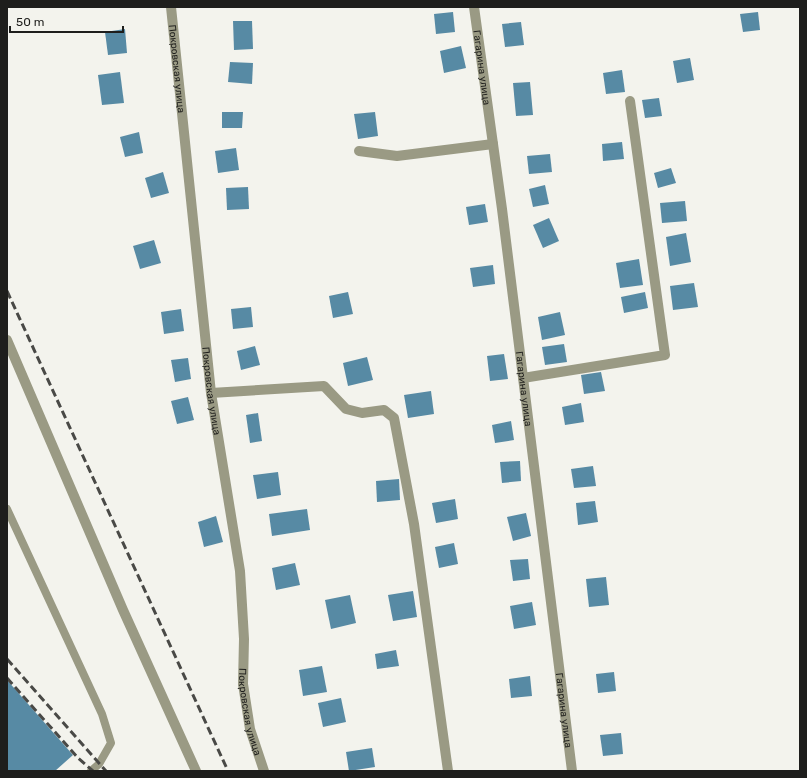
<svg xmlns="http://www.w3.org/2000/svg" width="807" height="778" font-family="Rubik,sans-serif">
<rect width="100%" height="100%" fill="#f3f3ed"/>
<g fill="#578aa4">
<polygon points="453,12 455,32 436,34 434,14"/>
<polygon points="758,12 760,30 743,32 740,14"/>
<polygon points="233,21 252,21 253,49 234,50"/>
<polygon points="521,22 524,45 505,47 502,24"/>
<polygon points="125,29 127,53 108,55 105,32"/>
<polygon points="461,46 466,68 444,73 440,51"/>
<polygon points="690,58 694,80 677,83 673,61"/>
<polygon points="230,62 253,63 252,84 228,82"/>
<polygon points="622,70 625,92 606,94 603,73"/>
<polygon points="120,72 124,103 102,105 98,75"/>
<polygon points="530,82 533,115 516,116 513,83"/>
<polygon points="659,98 662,116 645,118 642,100"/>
<polygon points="222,112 243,112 242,128 222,128"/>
<polygon points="375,112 378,136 358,139 354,114"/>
<polygon points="139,132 143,153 125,157 120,137"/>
<polygon points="622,142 624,159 603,161 602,144"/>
<polygon points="236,148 239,170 218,173 215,151"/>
<polygon points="550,154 552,172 529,174 527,156"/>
<polygon points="671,168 676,183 658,188 654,173"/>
<polygon points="163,172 169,193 151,198 145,178"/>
<polygon points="545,185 549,204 533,207 529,189"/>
<polygon points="248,187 249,209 227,210 226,188"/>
<polygon points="685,201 687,221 662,223 660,203"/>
<polygon points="485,204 488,222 469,225 466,207"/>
<polygon points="549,218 559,241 543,248 533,225"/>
<polygon points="686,233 691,262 670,266 666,237"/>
<polygon points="154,240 161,263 140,269 133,246"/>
<polygon points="639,259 643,285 620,288 616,263"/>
<polygon points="493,265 495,284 473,287 470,268"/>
<polygon points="694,283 698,307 673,310 670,286"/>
<polygon points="348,292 353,314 333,318 329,296"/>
<polygon points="645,292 648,308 624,313 621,297"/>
<polygon points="251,307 253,327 233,329 231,309"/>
<polygon points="181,309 184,331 164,334 161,312"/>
<polygon points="560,312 565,335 542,340 538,317"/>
<polygon points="564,344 567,362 545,365 542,347"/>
<polygon points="255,346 260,365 241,370 237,351"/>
<polygon points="504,354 508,379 490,381 487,356"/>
<polygon points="367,357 373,380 348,386 343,363"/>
<polygon points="188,358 191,379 175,382 171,360"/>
<polygon points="601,372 605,391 584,394 581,375"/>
<polygon points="431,391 434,414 408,418 404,395"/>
<polygon points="188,397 194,420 177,424 171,401"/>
<polygon points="581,403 584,422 565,425 562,407"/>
<polygon points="258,413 262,441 250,443 246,415"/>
<polygon points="511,421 514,440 495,443 492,425"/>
<polygon points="520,461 521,481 502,483 500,462"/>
<polygon points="593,466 596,486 574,488 571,469"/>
<polygon points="278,472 281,495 257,499 253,475"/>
<polygon points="399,479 400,500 377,502 376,481"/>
<polygon points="455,499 458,519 436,523 432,503"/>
<polygon points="595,501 598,522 578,525 576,503"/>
<polygon points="307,509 310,530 272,536 269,514"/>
<polygon points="526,513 531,536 513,541 507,517"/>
<polygon points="216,516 223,542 204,547 198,522"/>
<polygon points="454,543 458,564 439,568 435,547"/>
<polygon points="528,559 530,579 513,581 510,560"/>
<polygon points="295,563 300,585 276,590 272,568"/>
<polygon points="606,577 609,605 589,607 586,579"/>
<polygon points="413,591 417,617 393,621 388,595"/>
<polygon points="350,595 356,623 331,629 325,600"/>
<polygon points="532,602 536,625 514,629 510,606"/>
<polygon points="396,650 399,666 377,669 375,654"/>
<polygon points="322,666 327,692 303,696 299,670"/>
<polygon points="614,672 616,691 598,693 596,674"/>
<polygon points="530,676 532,696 511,698 509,679"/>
<polygon points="7,680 73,755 55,771 7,771"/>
<polygon points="341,698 346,722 323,727 318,703"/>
<polygon points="621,733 623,754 603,756 600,735"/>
<polygon points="372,748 375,767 349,771 346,752"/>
</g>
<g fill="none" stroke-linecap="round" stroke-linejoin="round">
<polyline stroke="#9a9a84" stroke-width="8" points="7,509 102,714 111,743 99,764 91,771"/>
<g stroke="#9a9a84" stroke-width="10">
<path id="s1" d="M171,7L211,393L240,571L244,639L243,684L250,729L264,771"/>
<path id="s2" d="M474,7L502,209L572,771"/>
<polyline points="359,151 397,156 493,144"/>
<polyline points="7,340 123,610 196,771"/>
<polyline points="523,378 665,355 630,101"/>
<polyline points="211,393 324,386 346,409 362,413 384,410 394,418 414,524 448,771"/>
</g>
<g stroke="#494946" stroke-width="3" stroke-dasharray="8 4" stroke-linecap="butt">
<polyline points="7,291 228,771"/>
<polyline points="7,659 106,771"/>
<polyline points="7,678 78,758 93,771"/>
</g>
</g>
<g text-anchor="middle" stroke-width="4" stroke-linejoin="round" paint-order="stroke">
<g font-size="10" fill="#1e1e1c" stroke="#f3f3ed">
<text dy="4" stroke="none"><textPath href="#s1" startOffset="62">Покровская улица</textPath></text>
<text dy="4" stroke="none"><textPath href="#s2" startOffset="61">Гагарина улица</textPath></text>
<text dy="4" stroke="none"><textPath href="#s2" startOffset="385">Гагарина улица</textPath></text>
<text dy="4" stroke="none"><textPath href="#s1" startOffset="386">Покровская улица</textPath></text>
<text dy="4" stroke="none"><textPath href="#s2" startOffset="709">Гагарина улица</textPath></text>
<text dy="4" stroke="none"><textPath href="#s1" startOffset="710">Покровская улица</textPath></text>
</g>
</g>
<rect width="807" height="778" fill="none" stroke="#1e1e1c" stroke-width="16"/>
<path d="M10 26v6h113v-6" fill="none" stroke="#1e1e1c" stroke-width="2"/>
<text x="16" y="26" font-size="12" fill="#1e1e1c" stroke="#f3f3ed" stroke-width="3" paint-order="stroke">50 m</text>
</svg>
